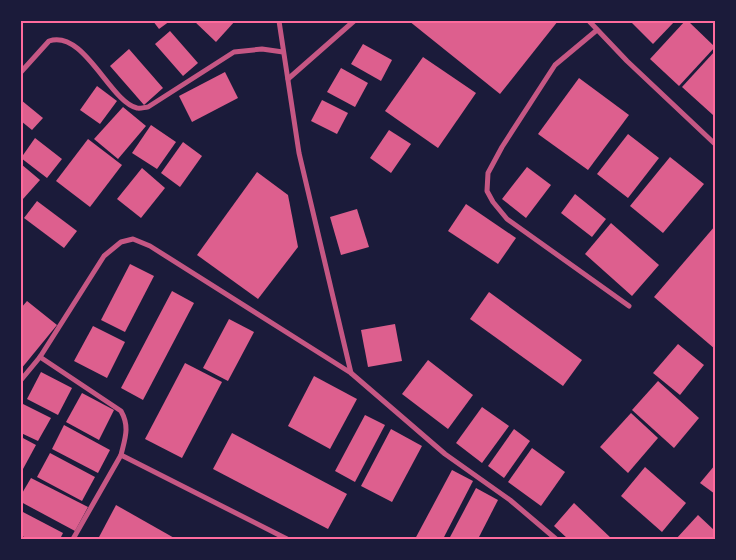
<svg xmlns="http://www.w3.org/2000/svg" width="736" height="560" font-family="'DejaVu Sans',sans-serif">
<rect width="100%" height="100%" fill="#1b1b3a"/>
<g fill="#dd5f8e">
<polygon points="153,21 170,21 159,29"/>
<polygon points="194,21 235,21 216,42"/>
<polygon points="409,21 558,21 500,94"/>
<polygon points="632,21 675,21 653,44 631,22"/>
<polygon points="685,21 688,21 715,47 679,86 650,59"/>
<polygon points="170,31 198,63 183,76 155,44"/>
<polygon points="363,44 392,60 381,81 351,64"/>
<polygon points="129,49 163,88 144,105 110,66"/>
<polygon points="715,51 715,113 713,115 682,87"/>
<polygon points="423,57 476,93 438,148 385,111"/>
<polygon points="341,68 368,83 355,107 327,92"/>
<polygon points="225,72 238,98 192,122 179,96"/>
<polygon points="579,78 629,115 588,170 538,134"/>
<polygon points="97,86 117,101 100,124 80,110"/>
<polygon points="21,100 43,118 32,130 21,121"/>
<polygon points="322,100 348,113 337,134 311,121"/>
<polygon points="123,107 146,126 118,159 94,139"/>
<polygon points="151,125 176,142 157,169 132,153"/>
<polygon points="389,130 411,144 391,173 370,158"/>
<polygon points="628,134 659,158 628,198 597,174"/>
<polygon points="35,138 62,159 47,178 21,158"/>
<polygon points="88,139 122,165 90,207 56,181"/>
<polygon points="183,142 202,156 180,187 161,173"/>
<polygon points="670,157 704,184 663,233 630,206"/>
<polygon points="21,164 40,180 23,199 21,197"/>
<polygon points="527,167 551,185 526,218 502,199"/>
<polygon points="142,168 165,188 141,218 117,199"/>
<polygon points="257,172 288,195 298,247 258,299 197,255"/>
<polygon points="575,194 606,219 592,237 561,213"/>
<polygon points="37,201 77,231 64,248 24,218"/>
<polygon points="466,204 516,238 498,264 448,231"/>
<polygon points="357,209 369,247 341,255 330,217"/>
<polygon points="611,223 659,265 632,296 585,254"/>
<polygon points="715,226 715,349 654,297"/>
<polygon points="130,264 154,276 125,332 101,320"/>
<polygon points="172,291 194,303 143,400 121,388"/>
<polygon points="489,292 582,360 563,386 470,319"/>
<polygon points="27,301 57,325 21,369 21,308"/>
<polygon points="229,319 254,332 228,381 203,368"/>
<polygon points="395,324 402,361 368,367 361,330"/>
<polygon points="93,326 125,342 107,378 74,361"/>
<polygon points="678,344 704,365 680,395 653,373"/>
<polygon points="428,360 473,395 448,429 402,394"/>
<polygon points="185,363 222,382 182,458 145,439"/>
<polygon points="41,372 72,388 58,415 27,399"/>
<polygon points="314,376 357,399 330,449 288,426"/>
<polygon points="658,381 699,418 674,448 632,410"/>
<polygon points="82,393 114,410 99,440 66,422"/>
<polygon points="21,403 51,418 38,441 21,433"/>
<polygon points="482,407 509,426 482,463 456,443"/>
<polygon points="631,413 658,438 628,473 600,447"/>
<polygon points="365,415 385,425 355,482 335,471"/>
<polygon points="64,425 110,450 98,473 52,449"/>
<polygon points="391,429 422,446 392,502 361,486"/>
<polygon points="514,429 530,441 504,478 488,466"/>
<polygon points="232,433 347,494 328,529 213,469"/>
<polygon points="21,437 36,445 23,469 21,468"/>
<polygon points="532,448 565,472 541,506 508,482"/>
<polygon points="50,453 95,477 82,501 37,477"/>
<polygon points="715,465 715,494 700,483"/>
<polygon points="645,467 686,503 662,532 621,496"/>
<polygon points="452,470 473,481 443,539 415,539"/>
<polygon points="31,478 88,507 75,531 21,502 21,495"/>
<polygon points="476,488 498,500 478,539 449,539"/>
<polygon points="574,503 612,539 568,539 554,526"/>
<polygon points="116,505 176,539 98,539"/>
<polygon points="21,511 63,533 60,539 27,539 21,535"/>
<polygon points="698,515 715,531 715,539 676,539"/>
</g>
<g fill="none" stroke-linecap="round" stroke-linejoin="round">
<g stroke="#c65784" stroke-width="5">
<polyline points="279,21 299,153 351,373"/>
<polyline points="589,21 627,61 715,144"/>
<polyline points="597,30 555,65 502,147 488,173 487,191 493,202 507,219 629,306"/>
<path d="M21,72L49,41C84,29 110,102 137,108C140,109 145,107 148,107L234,52L262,49L283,52"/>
<polyline points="288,79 354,21"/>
<path d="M40,357L121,411C130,427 125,438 121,455"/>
<polyline points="21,380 40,357 104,256 121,242 133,239 150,246 351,373 445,454 510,500 556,539"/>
<polyline points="73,539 121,455 287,539"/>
</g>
</g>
<rect width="736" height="560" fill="none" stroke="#1b1b3a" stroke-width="45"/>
<rect x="22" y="22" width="692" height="516" fill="none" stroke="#ff6b9d" stroke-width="2"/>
</svg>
